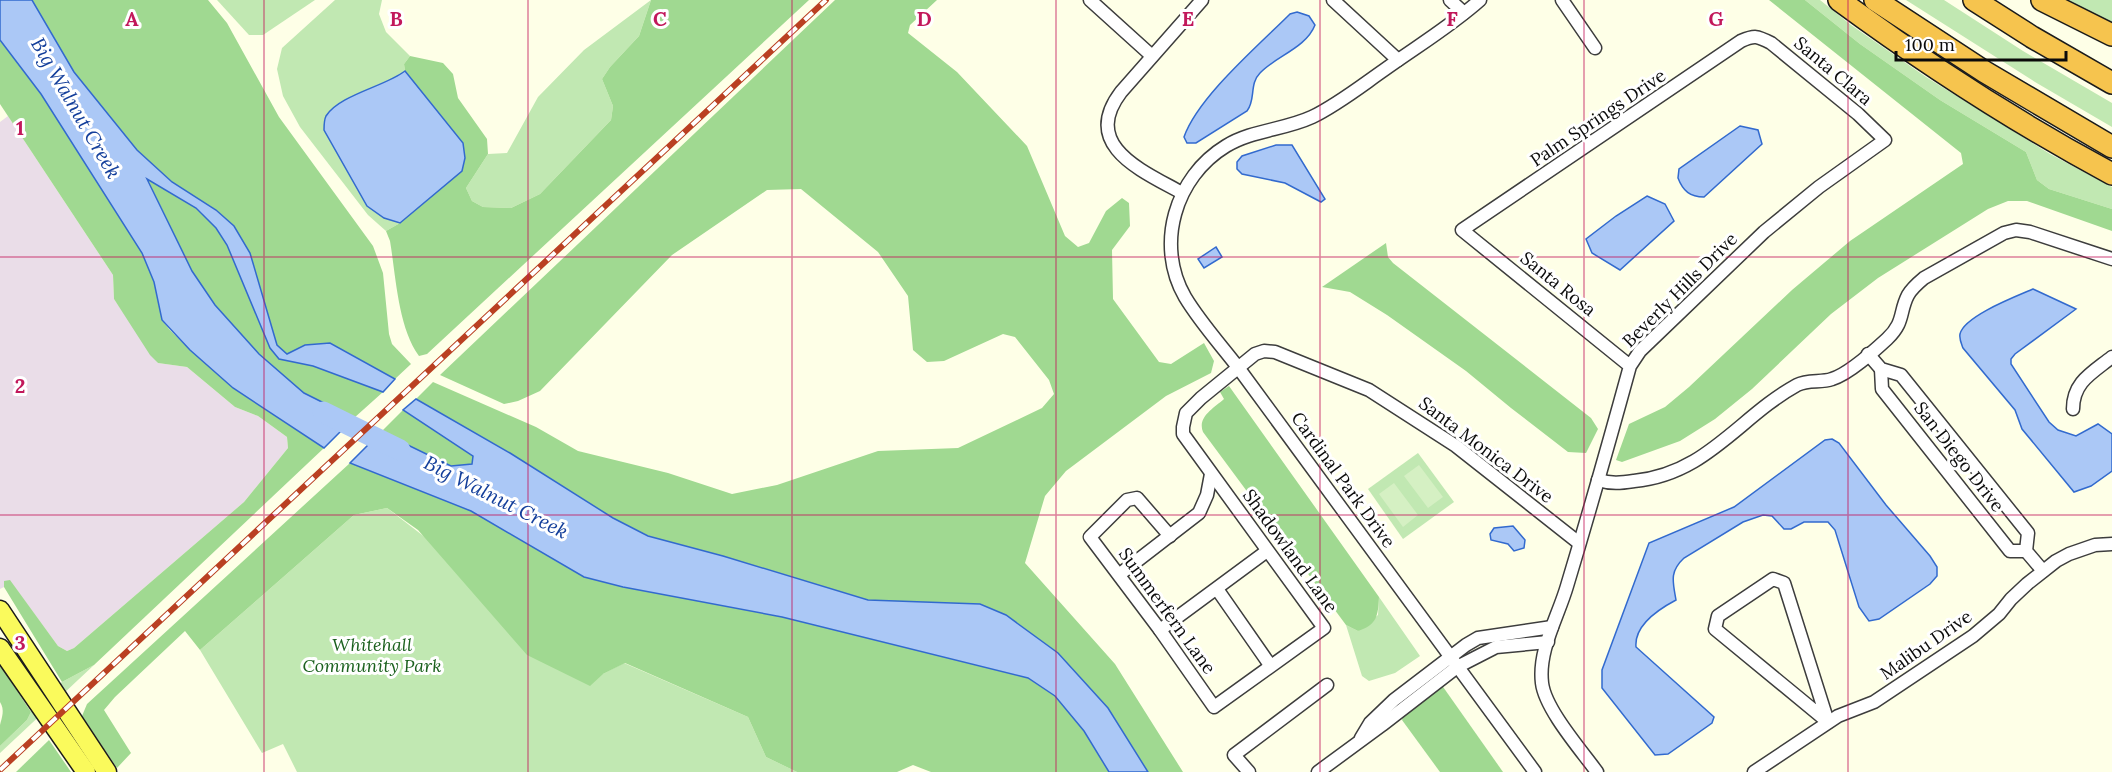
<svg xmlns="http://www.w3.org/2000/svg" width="2112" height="772" font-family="Lora,serif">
<rect width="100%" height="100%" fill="#feffe7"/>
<polygon fill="#eadde8" points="8,116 113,275 114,299 158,363 187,367 235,407 258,416 287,437 288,448 244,502 74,648 67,651 58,646 10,581 4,581 4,587 0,589 0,122"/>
<g fill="#c1e8b2">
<polygon points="217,0 315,0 263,35 249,35"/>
<polygon points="335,0 382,0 379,14 386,32 410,56 404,64 405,71 398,77 373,87 324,130 367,206 384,218 400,223 386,231 368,215 300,127 283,96 277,69 282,48"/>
<polygon points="651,0 639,36 610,67 602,79 613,106 611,120 540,194 511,208 483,207 472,201 466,188 488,154 507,153 538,97 584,50"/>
<polygon points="1805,0 1820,0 1851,25 1926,77 2050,154 2112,187 2112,209 2049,189 2037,180 2026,152 1940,100 1860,44"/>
<polygon points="1906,0 1944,0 2023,51 2112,103 2112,127 2035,82"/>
<polygon points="2063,0 2112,0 2112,25"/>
<polygon points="1418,453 1454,502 1403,539 1368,489"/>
<polygon points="387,508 603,674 624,663 748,717 766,757 797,772 297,772 283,744 262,753 200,650 354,515"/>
<polygon points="1379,597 1420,656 1395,673 1369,681 1362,676 1346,625 1358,631 1378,615"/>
<polygon points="94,665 0,753 0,746 27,720 31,712 62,682"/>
</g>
<g fill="#a0d991">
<polygon points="32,0 208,0 227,23 279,117 373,246 383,273 389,334 392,344 411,364 395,379 330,343 305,345 287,354 276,345 250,253 216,210 172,182 137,150 74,72"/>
<path d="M651,0H809L427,354L419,356C398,327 396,277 390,241L386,231L400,223L462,171L463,143L405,71L404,64L410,56L443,63L453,74L458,98L487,139L488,154L466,188L472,201L483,207L511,208L540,194L611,120L613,106L602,79L610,67L639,36Z"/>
<polygon points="835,0 937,0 910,25 908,33 957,72 1027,146 1065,236 1078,247 1089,243 1106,211 1122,198 1129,203 1130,226 1112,250 1113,299 1159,362 1171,364 1204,343 1214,361 1211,373 1166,396 1066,471 1045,496 1025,563 1115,664 1183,772 1148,772 1108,708 1058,653 1006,615 980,604 868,600 723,556 648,536 613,518 510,453 416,399 433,382 536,427 578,451 668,473 732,494 777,485 878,451 958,448 1042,408 1054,394 1049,380 1015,337 1003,334 944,361 927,362 913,350 908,296 878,252 801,189 767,190 672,255 540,391 518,401 504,404 440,375"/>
<polygon points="1769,0 1805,0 1860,44 1940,100 2026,152 2037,180 2049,189 2112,209 2112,231 2027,201 2008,201 1988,209 1878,278 1831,314 1752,389 1715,419 1680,441 1622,462 1616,460 1629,424 1665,407 1689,387 1792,290 1850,241 1963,164 1961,153"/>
<polygon points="0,40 41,94 142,253 154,282 162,320 169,329 190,350 233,388 324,448 94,665 62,682 4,587 4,581 10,580 58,646 67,651 74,648 244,502 288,448 287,437 258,416 235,407 187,367 158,363 150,355 114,299 113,275 0,104"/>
<polygon points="147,178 196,208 216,228 227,245 270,348 279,359 313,366 383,392 354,418 304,393 259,354 215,305 192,271"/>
<polygon points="1386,243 1388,257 1393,263 1591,418 1598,429 1586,453 1568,452 1511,408 1466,371 1387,315 1350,292 1322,287"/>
<path d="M1229,386L1379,597C1378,616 1377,625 1358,631L1346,625L1203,432C1197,417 1214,408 1224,399L1220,392Z"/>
<polygon points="403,410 452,441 474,456 472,465 451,466 381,432"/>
<polygon points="350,463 471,511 584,577 623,587 782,617 1028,678 1055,696 1084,731 1109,772 931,772 913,765 897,772 797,772 766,757 748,717 625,663 603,674 590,686 527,655 418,530 387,508 354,515 200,650 185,631 115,697 104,710 131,753 117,768 82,716 87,704"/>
<path d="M0,665L31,712L27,720L0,746C0,740 0,731 0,725C2,717 5,710 0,702Z"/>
<polygon points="1441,684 1503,772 1440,772 1402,720 1405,712"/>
<polygon points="49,740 71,772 16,772"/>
</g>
<g fill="#d5f0c3">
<polygon points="1419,465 1443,497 1428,508 1404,476"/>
<polygon points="1394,483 1418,515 1403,527 1379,494"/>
</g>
<g fill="#abc8f6" stroke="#326ace" stroke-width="1.5">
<polygon points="0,0 32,0 74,72 137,150 172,182 216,210 234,226 250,253 277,345 287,354 305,345 330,343 395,379 383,392 313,366 279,359 270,348 227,245 216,228 196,208 147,179 192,271 215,305 259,354 304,393 354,418 324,448 233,388 190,350 162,320 154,282 142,253 41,94 0,40"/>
<path d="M1297,12L1309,16L1315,25C1306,48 1276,56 1260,73C1249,84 1256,100 1247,111L1196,143H1187L1184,137C1198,97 1259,45 1290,14Z"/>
<path d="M405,71L463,143L465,158L462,171L400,223L384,218L367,206L324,130C324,126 324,120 326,116C339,95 386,86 405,71Z"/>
<path d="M1740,126L1758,130L1762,144L1704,197C1690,197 1683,191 1678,178L1679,169Z"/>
<polygon points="1276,145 1292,145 1325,199 1321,202 1285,183 1242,174 1237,169 1237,162 1242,156"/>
<polygon points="1647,196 1665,204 1674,221 1620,270 1592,253 1586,239 1616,216"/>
<polygon points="1216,247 1222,257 1204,268 1198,259"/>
<path d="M2033,289L2076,309L2015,354L2011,359V364L2049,422L2058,430L2076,436L2098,424L2112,434V471L2091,486L2074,492L2022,429L2015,410L1963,348C1961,343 1959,339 1960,334C1964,316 2017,296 2033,289Z"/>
<polygon points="416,399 510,453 613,518 648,536 723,556 868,600 980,604 1006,615 1058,653 1108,708 1148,772 1109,772 1084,731 1055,696 1028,678 782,617 623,587 584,577 471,511 350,463 381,432 451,466 472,464 473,456 403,410"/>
<path d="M1832,439L1839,443L1886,505L1930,556L1937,567V576L1930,584L1879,619L1869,621L1859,607L1835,530L1828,522H1804L1791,529H1784L1772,516L1763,515L1743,522L1684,558C1669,572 1673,582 1676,600C1659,609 1634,625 1636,647L1714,717L1712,723L1668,754L1655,755L1602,688V670L1649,543L1734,507L1825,440Z"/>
<polygon points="1513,526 1525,540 1524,548 1514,551 1508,544 1491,540 1490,534 1494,528"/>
</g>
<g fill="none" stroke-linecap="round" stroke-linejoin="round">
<polyline stroke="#abc8f6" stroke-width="21" points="323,412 400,450"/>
<g stroke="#3d3d3d" stroke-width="15">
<g id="street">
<polyline points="1090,0 1152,56"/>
<polyline points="1333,0 1398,60"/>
<polyline points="1450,0 1464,13"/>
<path d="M1480,0C1451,26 1416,47 1384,70C1361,86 1337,105 1312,117C1284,130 1252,130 1226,146C1175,177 1155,245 1185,297C1200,322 1220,344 1237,366L1535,772"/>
<polyline points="1562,0 1595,48"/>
<path d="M1182,193C1143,171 1080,146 1121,92L1202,0"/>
<polyline points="1868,354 1881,369 1901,375 2028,533 2026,551 2043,571"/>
<polyline points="1881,369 1882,389 2010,551 2026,551"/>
<path d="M2073,409C2073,382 2092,373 2112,357"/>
<path d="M1598,480C1611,484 1621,483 1634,481C1707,474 1739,417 1797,385C1808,379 1821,383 1832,379C1849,374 1874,351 1887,339C1905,322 1899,312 1908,295C1912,288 1918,283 1924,278L2004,233L2016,230L2030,232L2112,259"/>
<polyline points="1170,536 1137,498 1127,500 1090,537 1160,630 1214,707 1324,628 1183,434 1183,427 1186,413 1201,398 1255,354 1264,351 1275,352 1369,390 1456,446 1579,543"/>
<polyline points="1120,574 1199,513 1207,495 1211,474"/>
<polygon points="1773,579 1784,583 1828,722 1715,629 1718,616"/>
<polyline points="1217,589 1270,665"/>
<polyline points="1160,630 1267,551"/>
<polyline points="1361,738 1370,723 1394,700 1466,645 1478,638 1552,627"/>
<polyline points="1249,772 1234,755 1327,685"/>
<polyline points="1318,772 1382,725 1457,667 1496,647 1548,642"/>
<path d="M1597,772C1581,750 1545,709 1542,683C1538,650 1558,617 1567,586C1589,513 1610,439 1630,366L1640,351L1764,232L1819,187L1885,140L1858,114L1771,43C1757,36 1755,35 1741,41L1462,230L1630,366"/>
<polyline points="1754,772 1838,716 1874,702 1973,636 1999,614 2011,599 2027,584 2056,561 2069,554 2095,545 2112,544"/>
</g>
</g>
<g stroke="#1b1b1b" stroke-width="21">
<g id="primary">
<polyline points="0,610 107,772"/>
<polyline points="0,648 86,772"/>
</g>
</g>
<g stroke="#1b1b1b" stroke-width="24">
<g id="highway">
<path d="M1839,0C1926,64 2017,123 2112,174"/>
<polyline points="1875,0 1985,72 2112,147"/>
<polyline points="1974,0 2032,37 2112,83"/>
<polyline points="2042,0 2112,35"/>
</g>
</g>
<use href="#street" stroke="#fff" stroke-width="12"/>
<use href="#primary" stroke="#fafa5c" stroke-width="18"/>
<use href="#highway" stroke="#f6c44e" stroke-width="21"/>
<g stroke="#ba4022" stroke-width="6">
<polyline id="rail" points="0,770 826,0"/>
</g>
<use href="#rail" stroke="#fff" stroke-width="4" stroke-dasharray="11" stroke-linecap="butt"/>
</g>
<path fill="none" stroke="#c2185b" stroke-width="1.5" stroke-opacity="0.55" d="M264,0V772M528,0V772M792,0V772M1056,0V772M1320,0V772M1584,0V772M1848,0V772M0,257H2112M0,515H2112"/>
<g text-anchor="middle" stroke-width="6" stroke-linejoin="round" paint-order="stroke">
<g font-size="18" fill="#0a0a0a" stroke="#fff">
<text transform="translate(1833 71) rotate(40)" y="6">Santa Clara</text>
<text transform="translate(1598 118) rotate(-34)" y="6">Palm Springs Drive</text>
<text transform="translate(1558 284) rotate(39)" y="6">Santa Rosa</text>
<text transform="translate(1680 290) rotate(-45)" y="6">Beverly Hills Drive</text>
<text transform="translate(1486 450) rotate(37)" y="6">Santa Monica Drive</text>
<text transform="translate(1959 457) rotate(52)" y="6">San Diego Drive</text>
<text transform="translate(1343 480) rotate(54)" y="6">Cardinal Park Drive</text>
<text transform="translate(1290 551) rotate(54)" y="6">Shadowland Lane</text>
<text transform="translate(1167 611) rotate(54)" y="6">Summerfern Lane</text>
<text transform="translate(1926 645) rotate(-35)" y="6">Malibu Drive</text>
</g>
<g font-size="18" font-style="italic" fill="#1b611e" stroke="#fff">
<text x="372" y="651">Whitehall<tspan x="372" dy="21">Community Park</tspan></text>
</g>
<g font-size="20" font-style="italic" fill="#143f9b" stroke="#fff">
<text transform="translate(76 108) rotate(60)" y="7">Big Walnut Creek</text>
<text transform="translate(496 497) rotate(27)" y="7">Big Walnut Creek</text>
</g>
</g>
<g font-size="20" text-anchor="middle" font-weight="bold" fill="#c2185b" stroke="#fff" stroke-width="6" stroke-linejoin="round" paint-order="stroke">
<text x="132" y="26">A</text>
<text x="396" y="26">B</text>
<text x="660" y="26">C</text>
<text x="924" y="26">D</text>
<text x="1188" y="26">E</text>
<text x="1452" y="26">F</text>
<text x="1716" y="26">G</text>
<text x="20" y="135">1</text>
<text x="20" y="393">2</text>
<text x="20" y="650">3</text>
</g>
<path d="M1896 51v9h170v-9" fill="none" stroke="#0a0a0a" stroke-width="3"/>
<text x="1905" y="51" font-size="18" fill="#0a0a0a" stroke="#ffffff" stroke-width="4.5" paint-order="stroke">100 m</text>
</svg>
